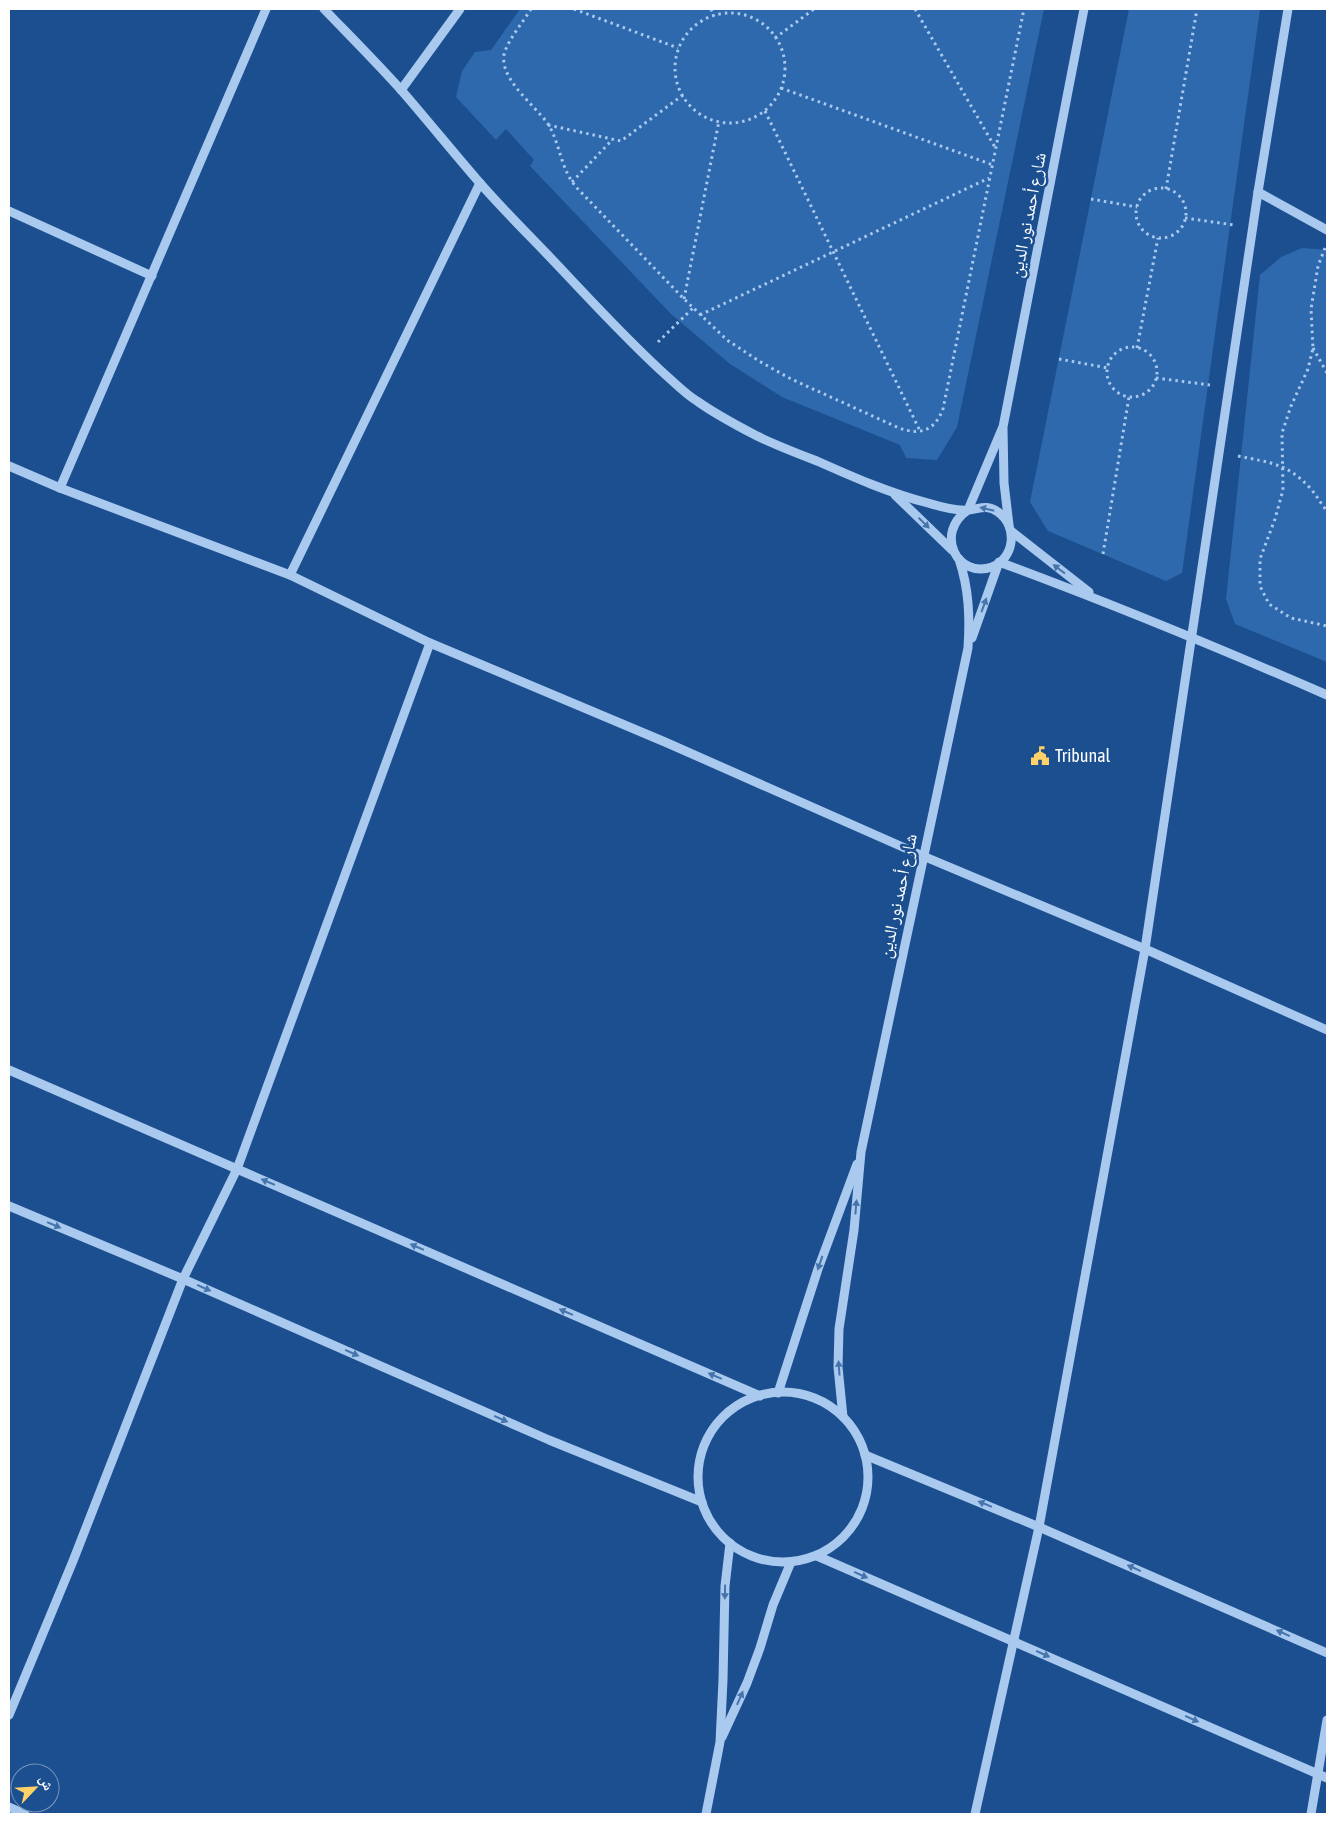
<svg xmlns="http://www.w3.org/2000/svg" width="1336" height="1823" font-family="'Asap Condensed','Noto Naskh Arabic',sans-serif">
<rect width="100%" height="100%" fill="#1b4f8f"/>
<g fill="#2e69ad">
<polygon points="520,9 1044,9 957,427 937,460 906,458 900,445 782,397 730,364 671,314 530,166 534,160 506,129 496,140 456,97 462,71 475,52 491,50"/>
<polygon points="1129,9 1260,9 1182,573 1166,581 1048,531 1030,502"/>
<polygon points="1302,248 1327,250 1327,662 1235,624 1226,599 1260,275 1281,257"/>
</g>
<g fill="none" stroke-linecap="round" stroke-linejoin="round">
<g stroke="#a9c9ee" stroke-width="3" stroke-dasharray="2.5 4" stroke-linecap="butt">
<path d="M531,9C523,22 511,36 505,51C496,77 535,105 548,124C557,138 559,155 566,170C568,176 572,182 576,187L684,299L727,340L759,361L791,379L899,428C921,436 935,430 943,409L1024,9"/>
<polyline points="574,9 678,48"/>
<polyline points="711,9 714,16"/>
<polyline points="915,9 996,149"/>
<circle cx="730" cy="68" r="55"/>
<polyline points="775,38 814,9"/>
<polyline points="781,88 993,165"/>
<polyline points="765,111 920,431"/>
<polyline points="548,125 621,141 683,95"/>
<polyline points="572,182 612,140"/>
<circle cx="1161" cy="213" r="25"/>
<polyline points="1166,189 1197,9"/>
<polyline points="1091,199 1137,207"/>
<polyline points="1185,218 1234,225"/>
<polyline points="1325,248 1318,266 1311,309 1313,348 1308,369 1291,406 1282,433 1283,490 1275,519 1260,559 1260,586 1269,604 1291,618 1327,626"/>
<polyline points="684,299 719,121"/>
<polyline points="700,315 989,178"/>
<polyline points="658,342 693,308"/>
<circle cx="1132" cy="372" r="25"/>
<polyline points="1137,348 1158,238"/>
<polyline points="1313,348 1327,373"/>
<polyline points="1059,359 1108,368"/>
<polyline points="1156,378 1210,385"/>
<path d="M1238,456C1271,463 1287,463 1311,489C1317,496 1321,504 1327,511"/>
<polyline points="1103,554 1129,397"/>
</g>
<g stroke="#a9c9ee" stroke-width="9">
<path d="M324,9C350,36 377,63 402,91C428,121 453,152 479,182C506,213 536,242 564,272C598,308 632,345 669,378C678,386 687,395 697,401C715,414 736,425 755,435C775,445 796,453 817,461C853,477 889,493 928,503C938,506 958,511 968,510C980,509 986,504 998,512C1018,526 1015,558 992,567C957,579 934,533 968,510"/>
<polyline points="401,90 460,9"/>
<polyline points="1258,192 1327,230"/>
<polyline points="9,211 152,276"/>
<polyline points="9,466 60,488 290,575 430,643 665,742 923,856 1145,949 1327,1030"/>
<polyline points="60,488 266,9"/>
<polyline points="895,495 952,550"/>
<polyline points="968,510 1002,429"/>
<polyline points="1009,525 1004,483 1003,427 1084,9"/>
<polyline points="1011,531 1089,592"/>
<polyline points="290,575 480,183"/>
<path d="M972,638L999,562C1110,603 1219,648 1327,695"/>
<polyline points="9,1070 760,1396"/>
<polyline points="9,1206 183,1279 549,1440 702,1502"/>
<circle cx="783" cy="1477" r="85"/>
<polyline points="778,1393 818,1269 857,1164"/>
<path d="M843,1417L838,1367L839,1329L854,1230L861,1152L968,648C970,617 969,589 959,559"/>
<polyline points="865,1455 1039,1527 1327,1653"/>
<polyline points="817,1556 1327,1778"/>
<polyline points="9,1715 73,1561 183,1279 237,1169 430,643"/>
<polyline points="722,1737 747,1683 760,1648 773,1605 791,1562"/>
<polyline points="9,1807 25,1814"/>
<polyline points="706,1814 720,1742 723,1680 725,1586 730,1543"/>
<polyline points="975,1814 1039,1527 1145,949 1258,192 1288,9"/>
<polyline points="1311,1814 1327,1720"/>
</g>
</g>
<defs><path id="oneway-solid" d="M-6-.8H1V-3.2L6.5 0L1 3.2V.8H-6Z" transform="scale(1.25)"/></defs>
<g fill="#4674ac">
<use href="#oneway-solid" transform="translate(987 509) rotate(-167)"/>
<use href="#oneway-solid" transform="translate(924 523) rotate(44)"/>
<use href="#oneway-solid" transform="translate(1059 569) rotate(-143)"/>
<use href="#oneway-solid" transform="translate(984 605) rotate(-70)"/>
<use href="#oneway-solid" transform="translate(268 1182) rotate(-157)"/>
<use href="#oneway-solid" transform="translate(856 1207) rotate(-85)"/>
<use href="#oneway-solid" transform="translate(54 1225) rotate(23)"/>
<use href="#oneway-solid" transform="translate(417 1247) rotate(-157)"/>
<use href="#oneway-solid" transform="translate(820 1263) rotate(109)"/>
<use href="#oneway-solid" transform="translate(204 1288) rotate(24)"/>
<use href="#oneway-solid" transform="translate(566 1312) rotate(-157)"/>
<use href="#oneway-solid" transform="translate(352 1353) rotate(24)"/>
<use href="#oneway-solid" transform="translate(839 1368) rotate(-94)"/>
<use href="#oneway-solid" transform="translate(715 1376) rotate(-157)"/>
<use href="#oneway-solid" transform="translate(501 1419) rotate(24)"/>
<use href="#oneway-solid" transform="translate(985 1504) rotate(-158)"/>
<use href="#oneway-solid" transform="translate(1134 1568) rotate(-156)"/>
<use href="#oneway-solid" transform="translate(861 1575) rotate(24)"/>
<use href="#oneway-solid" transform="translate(725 1592) rotate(91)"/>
<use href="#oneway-solid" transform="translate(1283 1633) rotate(-156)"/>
<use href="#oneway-solid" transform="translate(1043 1654) rotate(24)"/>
<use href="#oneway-solid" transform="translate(740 1698) rotate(-66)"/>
<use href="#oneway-solid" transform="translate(1192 1719) rotate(24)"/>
</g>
<defs>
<g id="civic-bare" transform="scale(1.5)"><path d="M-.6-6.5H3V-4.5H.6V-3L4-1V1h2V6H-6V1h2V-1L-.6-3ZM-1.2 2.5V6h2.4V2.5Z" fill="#ffd166" stroke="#1b4f8f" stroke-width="2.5" paint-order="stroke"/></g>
</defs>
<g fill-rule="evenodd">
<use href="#civic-bare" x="1040" y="756"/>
</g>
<g text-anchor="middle" stroke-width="5" stroke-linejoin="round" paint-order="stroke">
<g font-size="18" fill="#fff" stroke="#1b4f8f">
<text transform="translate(1028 215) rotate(-79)" y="6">شارع أحمد نور الدين</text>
<text transform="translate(898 896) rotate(-78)" y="6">شارع أحمد نور الدين</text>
</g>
<g font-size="18" fill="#fff" stroke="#1b4f8f" text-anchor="start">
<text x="1055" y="762">Tribunal</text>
</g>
</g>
<rect width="1336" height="1823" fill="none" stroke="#ffffff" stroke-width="20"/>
<g transform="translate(35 1788) rotate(65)"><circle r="24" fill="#1b4f8f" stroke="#7695bc"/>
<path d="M0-4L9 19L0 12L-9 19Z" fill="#ffd166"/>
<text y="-8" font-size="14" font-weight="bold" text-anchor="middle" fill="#ffffff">ش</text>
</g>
</svg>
